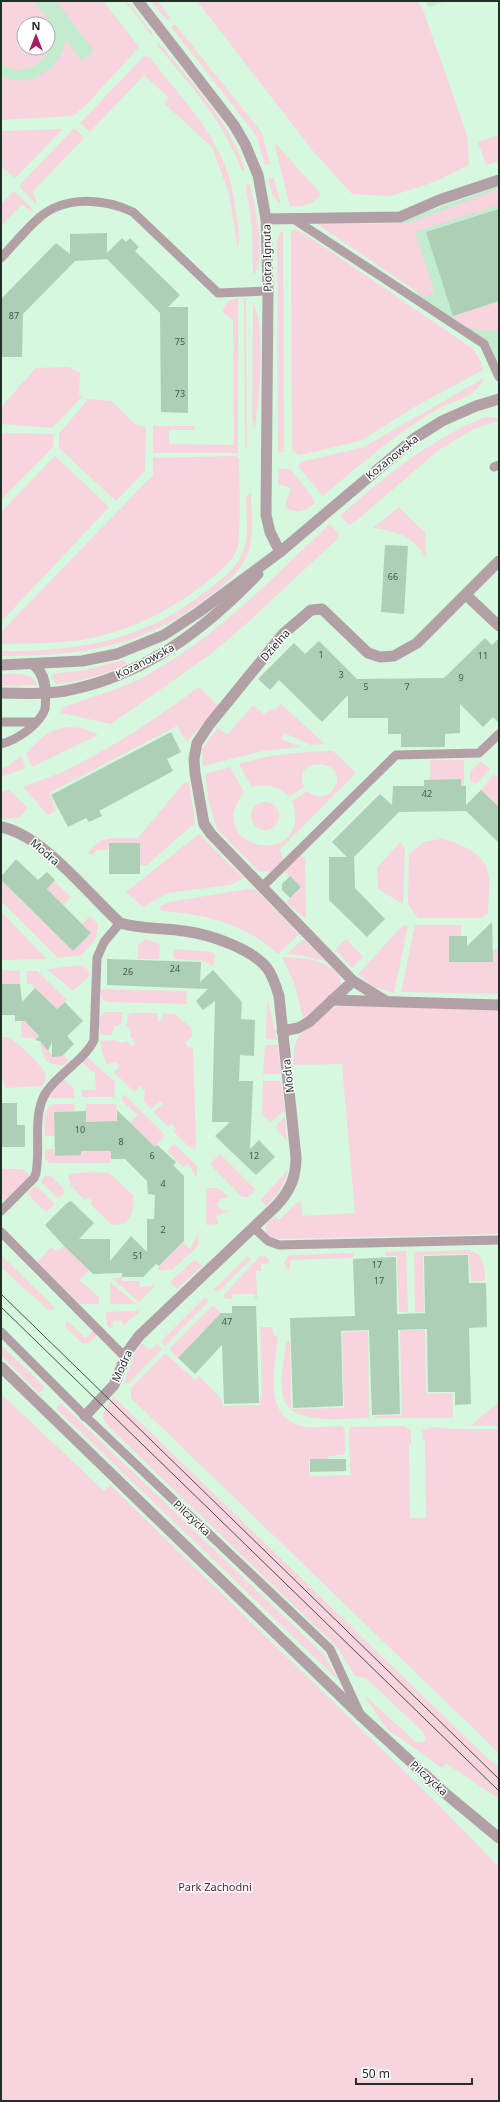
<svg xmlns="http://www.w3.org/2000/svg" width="500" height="2102" font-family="'Noto Sans',sans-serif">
<rect width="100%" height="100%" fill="#d5f8de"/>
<g fill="#c3eccf" fill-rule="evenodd">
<path d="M1,1H103L139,47L1,90ZM24,24H48V48H24Z"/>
<polygon points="425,1 446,1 429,7"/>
<polygon points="499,186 499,367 483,346 421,305 398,222"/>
</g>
<g fill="#f8d4df" fill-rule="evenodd">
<path d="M1,1H33C40,9 50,19 52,30C56,58 24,82 1,63ZM24,24H48V48H24Z"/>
<path d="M56,1H103L139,47L88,103L73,116L1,120V76C31,90 59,70 66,40L81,61L94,51Z"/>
<polygon points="125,1 127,1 153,34 151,35"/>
<polygon points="151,1 158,1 170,17 167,21"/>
<polygon points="197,1 417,1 422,7 467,135 469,165 437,181 391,196 352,194 313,151"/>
<polygon points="175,24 262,133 270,164 265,165 256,135 171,27"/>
<path d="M158,42C188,79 233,124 245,171H242C225,123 190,85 158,46Z"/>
<path d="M144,56L150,58C178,94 216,132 229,177C232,187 234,197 235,207C238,220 240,237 238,250L229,194L212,147L164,103L169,98L144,75L90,132L80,123Z"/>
<polygon points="74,128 84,138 33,191 37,205 19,186"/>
<polygon points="63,129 15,178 1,166 1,131"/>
<polygon points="499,135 499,161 486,165 478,142"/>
<path d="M274,142L321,194C312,205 305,207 290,206Z"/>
<polygon points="274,178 281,205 273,196 268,179"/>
<path d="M250,184C254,202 268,262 253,275L252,226L246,185Z"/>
<polygon points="499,189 499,205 415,232 433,288 433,293 425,297 317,224 409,223"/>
<polygon points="14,191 33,209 31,212 22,204 1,226 1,204"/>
<polygon points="291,230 296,230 305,234 473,349 480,360 483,370 418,405 360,441 300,455 292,451"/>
<polygon points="283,231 284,451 278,453 277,240 280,233"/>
<path d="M238,298V453H153V426H195V430H169V444L234,445L233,320L223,313C223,304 230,299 238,298Z"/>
<polygon points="244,298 246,298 247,448 245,448"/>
<path d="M498,301L499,331C485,330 460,331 453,316Z"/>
<path d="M253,303C266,325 259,400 255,427L252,420Z"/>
<polygon points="69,367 80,373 79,395 82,397 52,428 1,424 1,407 36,368"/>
<path d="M484,378C478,397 454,400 438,409C396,433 360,465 323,496L298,466L301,462L364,447Z"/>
<polygon points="88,399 111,401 135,424 146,428 145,471 116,501 59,448 59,434"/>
<path d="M485,417H495L499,420L472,430L440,449L356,521L349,525L340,516C385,476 429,440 485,417Z"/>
<polygon points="4,433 54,434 53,447 1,500 1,436"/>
<polygon points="55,456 109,507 1,622 1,512"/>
<path d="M235,456L239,458C239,476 242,538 236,552C228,566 212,578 199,588C163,615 119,635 74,641C50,644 25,643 1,644V632L153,475V458Z"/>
<path d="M279,469H290L311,495L315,503C306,511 295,515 285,506L291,488L278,484Z"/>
<path d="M251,492C251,512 255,536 247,555C241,571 225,584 211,595C144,647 84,656 1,656V651C79,652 146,640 209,589C221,580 235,569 242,554C250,537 246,515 246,497Z"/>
<path d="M399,507L425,533L426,557C410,535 399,532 373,528Z"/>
<path d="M330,524L339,534L336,540L245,625L211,654L111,724L61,713L60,710L67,706C94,696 124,688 149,674C218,636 273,577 330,524Z"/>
<path d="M124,660L127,664C106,675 80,681 56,684L51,676L53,674L85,670Z"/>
<path d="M1,674C12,674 34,671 37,685L1,686Z"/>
<path d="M199,687L218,706L187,742L177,726L49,793L56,811L48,815L23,787C37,781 53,777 66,770C114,747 157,718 199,687Z"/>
<polygon points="281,704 325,744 311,745 284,733 281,739 300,747 263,751 203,766 202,749 218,728 227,735 253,705 264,714 271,709 274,711"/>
<path d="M65,727L82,728L98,735L32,767L26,754C38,740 47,731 65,727Z"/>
<path d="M333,751L356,773L280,849L283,860L270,872L259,871L217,829L209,802L205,774L230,767L244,792C199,851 315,871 292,801L307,791C315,798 327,799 334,788C352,759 289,754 304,787L289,797C278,786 267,783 252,787L239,764C271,754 299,752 333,751Z"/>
<polygon points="21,756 26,768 1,777 1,768 7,767"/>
<polygon points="430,760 464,760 464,786 461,786 461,779 448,779 447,786 430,786"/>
<polygon points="481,761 490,769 477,783 474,783 470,780 470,772"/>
<polygon points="494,774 499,779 499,807 481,790"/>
<path d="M189,782L195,823L147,865H140L109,843L108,850H98L93,854H88C97,834 120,838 138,838L183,784Z"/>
<polygon points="9,790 28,808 19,818 1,819 1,792"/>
<circle cx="265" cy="816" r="14"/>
<polygon points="199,834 244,878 230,885 167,893 143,907 126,892"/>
<path d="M441,839C459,842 485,854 488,873C491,886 488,901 488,914L480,918H418L408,904L409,854L424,842Z"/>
<polygon points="400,842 405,848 403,904 378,889 377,868"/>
<polygon points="299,855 305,858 306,919 286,902 301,887 284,871"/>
<polygon points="1,881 73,951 91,933 82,924 90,916 98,924 96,938 82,955 58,958 1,901"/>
<polygon points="54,881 71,897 63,905 47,889"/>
<path d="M248,889L256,890L299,934L278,954C246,924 205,914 162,911L159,907L169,902Z"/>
<polygon points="1,912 47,959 1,960"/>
<polygon points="403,925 408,926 394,993 372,986 358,974"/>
<polygon points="415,925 461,925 461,936 449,936 449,962 498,949 499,994 401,992"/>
<polygon points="146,939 158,943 160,947 159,959 138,959 138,945"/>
<polygon points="303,939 326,961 304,956 287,954"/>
<polygon points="346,939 363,957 352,968 335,950"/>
<polygon points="176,949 212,952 215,956 213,966 204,961 174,959 173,953"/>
<path d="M282,957C299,957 327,960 338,974C340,977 341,982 341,986L303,1019L295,985Z"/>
<polygon points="82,965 88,970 90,975 73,991 47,969"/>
<polygon points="1,970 20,971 20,984 1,984"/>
<polygon points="27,971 37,971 67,1000 57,1009 31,984 27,984"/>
<polygon points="100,989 186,991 187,1004 108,1002 102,1000"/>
<polygon points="267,1003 269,1004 277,1040 266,1039"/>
<path d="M342,1004L499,1010V1234L279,1239L273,1238L266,1233L265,1226L275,1216L279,1220L296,1203L301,1202L302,1216L355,1213L342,1064L293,1065C294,1057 293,1046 298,1038C305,1028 331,1008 342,1004Z"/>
<polygon points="105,1012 123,1012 121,1024 114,1027 112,1035 100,1035 99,1019"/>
<polygon points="129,1013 157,1013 158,1023 161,1019 163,1020 163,1013 175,1014 192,1029 192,1036 185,1043 188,1047 193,1048 196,1146 195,1149 189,1147 173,1131 176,1129 172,1123 168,1126 153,1112 163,1104 161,1101 151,1109 144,1101 145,1090 140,1086 134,1092 114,1072 120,1066 116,1062 107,1064 102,1053 100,1041 114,1040 122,1043 127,1041 132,1047 136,1043 130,1037 131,1030 126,1025"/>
<polygon points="21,1017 39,1036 36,1039 21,1037"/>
<path d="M1,1037C4,1037 7,1037 10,1039C18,1042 40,1064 44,1072C46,1077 46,1082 42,1086L5,1088L4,1081L1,1080Z"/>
<path d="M42,1042L51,1054H63L69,1062C62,1068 53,1065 45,1060L40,1044Z"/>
<polygon points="265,1045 278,1045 281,1074 263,1074"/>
<polygon points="87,1057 115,1082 114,1097 82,1097 82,1090 96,1090 95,1073 81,1062"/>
<polygon points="63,1079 74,1089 74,1098 46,1098"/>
<polygon points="263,1081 281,1081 285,1110 271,1122 262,1114"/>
<polygon points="122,1095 126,1096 165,1135 155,1147 130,1123 138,1115 122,1101"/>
<path d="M54,1104H75L74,1111L54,1112V1136H45C45,1124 41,1110 54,1104Z"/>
<polygon points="86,1104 116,1104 117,1121 86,1122"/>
<polygon points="285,1117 287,1141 275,1127"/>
<polygon points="174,1144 197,1166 197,1178 188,1163 183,1167 167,1151"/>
<polygon points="45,1149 54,1149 55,1156 81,1155 81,1151 111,1151 111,1163 49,1163 45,1159"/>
<polygon points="220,1154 256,1190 248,1197 242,1197 210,1164"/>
<polygon points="1,1169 22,1169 28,1173 28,1179 6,1202 1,1197"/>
<path d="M288,1170C284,1186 278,1195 266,1206L260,1200Z"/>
<path d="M91,1172L109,1173L133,1195C135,1210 130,1229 111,1224L91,1205L92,1201L88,1198L85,1200L71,1186L68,1174Z"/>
<polygon points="45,1176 51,1176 64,1189 64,1193 59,1197 56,1197 41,1182"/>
<polygon points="36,1185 55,1204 46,1212 27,1194"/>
<polygon points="206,1188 218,1188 227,1195 228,1197 219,1200 220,1202 217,1203 219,1209 222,1208 223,1211 228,1210 228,1212 216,1216 218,1224 206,1225"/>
<polygon points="199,1231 198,1246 172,1270 170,1269 159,1271 157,1269 183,1242 190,1249"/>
<polygon points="65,1245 90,1270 79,1280 99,1297 99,1304 80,1304 37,1262 51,1247 57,1252"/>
<path d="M468,1250C485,1254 484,1266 485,1281H471L469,1254L423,1255L424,1312H415L414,1252Z"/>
<polygon points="406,1251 408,1312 399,1312 397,1256 385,1256 385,1252"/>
<polygon points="353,1253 353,1258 290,1260 290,1272 284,1263 289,1255"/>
<polygon points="1,1255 55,1308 48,1310 1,1267"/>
<polygon points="248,1256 251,1259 218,1292 214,1289"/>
<polygon points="260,1256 266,1256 270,1263 261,1264 261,1271 256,1271 257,1299 255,1299 255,1294 233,1294 232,1299 226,1299 223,1296"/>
<polygon points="195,1259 202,1266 177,1289 170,1282"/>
<polygon points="122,1277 122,1281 139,1281 140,1287 156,1285 139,1302 112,1278"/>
<polygon points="110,1282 136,1304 110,1304"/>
<polygon points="205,1297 209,1301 165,1346 161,1341"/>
<polygon points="213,1305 221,1313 178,1358 169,1349"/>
<polygon points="137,1311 139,1312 124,1325 120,1320 118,1322 116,1320 111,1324 113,1326 110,1328 107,1325 106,1312"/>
<polygon points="67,1320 85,1338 93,1331 97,1335 89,1343 83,1344 65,1327"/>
<path d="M260,1327H272L274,1336H278C275,1368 261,1421 307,1427C318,1428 330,1426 341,1426L345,1429V1453L343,1455L328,1456V1459H309V1472L311,1476L354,1475L350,1473L349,1430L352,1427L405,1426L411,1431V1444H409L410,1518H426L425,1441L423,1440L422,1431L432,1427L452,1429H499V1753L131,1398V1388L165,1353L195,1380L199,1376L222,1400L223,1406L260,1405V1397H262Z"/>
<polygon points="400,1330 425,1330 426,1394 452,1393 453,1418 375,1418 376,1416 402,1415"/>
<path d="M368,1331L369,1418C346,1418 289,1427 283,1396C279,1380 285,1358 286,1341H290L291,1409L344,1408L342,1332Z"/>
<polygon points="142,1343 150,1350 157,1344 162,1349 127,1385 124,1382 136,1351"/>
<polygon points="1,1345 45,1387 39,1393 1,1356"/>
<polygon points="1,1394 104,1491 110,1485 433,1799 499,1867 499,2101 1,2101"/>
<path d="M114,1397L485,1756L499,1767V1799L446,1763L442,1768L386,1728L364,1695L416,1742H423L426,1740L424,1733L366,1678L355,1676L337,1647L107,1425C98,1415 107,1406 114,1397Z"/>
<polygon points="499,1402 499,1426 470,1426"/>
<polygon points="61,1403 324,1655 339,1681 56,1408"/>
</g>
<g fill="#accfb6">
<polygon points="499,209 499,301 453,316 426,232"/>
<polygon points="107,233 107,253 122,238 126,242 130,238 139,247 135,251 180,295 168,307 188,307 188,413 161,412 160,313 107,259 75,261 23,314 22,357 1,357 1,299 56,243 70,254 70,234"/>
<polygon points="385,545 408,546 404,614 381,612"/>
<polygon points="485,638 492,645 499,638 499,723 493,717 483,727 460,704 460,733 445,734 445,747 401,747 401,734 388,734 388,718 348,718 348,695 322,722 279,680 270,690 258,679 294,643 305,654 319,641 357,679 444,678"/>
<polygon points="171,732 181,752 167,759 173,771 99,811 102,816 89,822 86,818 68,827 51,795"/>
<polygon points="461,779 461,786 466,786 466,805 481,790 499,807 499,843 466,811 399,812 354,857 355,888 385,919 367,937 329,900 329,857 347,857 332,842 380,794 392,805 393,786 424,786 424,780"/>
<rect x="109" y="843" width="31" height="31"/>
<polygon points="16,859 38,880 47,872 55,880 47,889 91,933 73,951 1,880 1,877"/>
<polygon points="290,876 301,887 290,898 282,890 282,884"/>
<polygon points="492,922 493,962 449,962 449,936 467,936 467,946"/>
<polygon points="107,959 201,962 200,982 213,970 242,1002 241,1019 255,1020 254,1056 240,1055 239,1081 253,1081 250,1149 259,1140 275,1157 256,1175 215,1136 230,1122 212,1122 215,1001 203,1010 196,1001 208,989 107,985"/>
<polygon points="1,984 20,984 22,1002 35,988 57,1009 65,1002 83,1021 67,1036 74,1044 62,1056 52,1057 52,1042 48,1051 40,1041 35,1040 39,1036 25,1021 15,1021 15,1015 1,1015"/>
<polygon points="1,1103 17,1103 17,1125 25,1125 25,1147 1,1147"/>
<polygon points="117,1110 155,1147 157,1145 176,1162 173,1165 184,1176 184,1241 159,1266 156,1264 143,1277 122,1277 122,1273 93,1274 64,1246 45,1225 67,1203 71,1201 94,1223 79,1239 110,1239 110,1261 131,1236 147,1252 147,1219 154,1219 155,1195 148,1194 147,1181 125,1159 111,1159 111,1151 81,1151 81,1155 55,1156 54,1112 86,1111 86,1122 117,1121"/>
<polygon points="468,1255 469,1283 486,1283 487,1327 469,1328 471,1404 455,1405 455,1392 428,1392 427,1329 398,1330 400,1414 372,1415 369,1330 341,1331 343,1406 293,1408 290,1318 355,1316 353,1259 396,1257 397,1314 425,1313 424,1256"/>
<polygon points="232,1306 256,1306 259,1403 224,1404 222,1345 195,1374 178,1358 221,1313 232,1313"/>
<polygon points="310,1459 346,1459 346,1471 310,1472"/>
</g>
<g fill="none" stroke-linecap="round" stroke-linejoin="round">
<g stroke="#b3a0a6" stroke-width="9">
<polyline points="292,218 484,344 499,377"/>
<path d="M1,258C14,244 26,229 40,217C66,195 104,199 133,212L218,293L268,291"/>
<polyline points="494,467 499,465"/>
<polyline points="1,722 36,722"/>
<path d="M1,744C17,740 39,725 45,709C46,704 45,697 46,693"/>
<polyline points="262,887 396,755 479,753 499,734"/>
<path d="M1,1211L34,1178L36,1173C41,1147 32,1118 45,1094C55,1076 85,1060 94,1040L97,958L104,942L120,923"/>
<polyline points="253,1227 268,1241 279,1245 499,1240"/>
<polyline points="1,1232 126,1358"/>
<polyline points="1,1332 85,1416 330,1649 359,1712"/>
</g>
<g stroke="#b3a0a6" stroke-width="11">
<polyline points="138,1 234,125 245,144 258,175 266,219 268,291 266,515 270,532 280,552"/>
<polyline points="266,219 400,217 439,200 499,180"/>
<polyline points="466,595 499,626"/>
<path d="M33,664C43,673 44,680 46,693"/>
<polyline points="1,665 82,661 117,654 164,635 199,612 280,552 415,438 442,421 476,406 499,399"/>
<path d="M1,693C22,693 44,695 65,691C144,676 204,630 258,574"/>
<path d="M1,827C43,835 88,894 120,923C141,929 162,928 184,931C208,934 251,948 267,968C273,976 276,986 279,996L296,1157C296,1178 290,1191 276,1206L139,1336L128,1351L114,1385L85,1416"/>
<polyline points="332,1000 499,1005"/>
<polyline points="384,1000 353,981 211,834 204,824 195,773 194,759 197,743 209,725 283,634 311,610 322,609 368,653 380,657 394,656 417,643 499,561"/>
<polyline points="282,1031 298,1028 309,1022 353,981"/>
</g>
<polyline stroke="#b3a0a6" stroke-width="11" points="1,1367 362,1717 446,1794 499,1838"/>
<g stroke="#415145" stroke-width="1">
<polyline points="1,1294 499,1779"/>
<polyline points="1,1307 499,1791"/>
</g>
</g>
<g text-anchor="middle" stroke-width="3" stroke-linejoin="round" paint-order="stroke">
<g font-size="9" fill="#44574a">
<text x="14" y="319">87</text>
<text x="180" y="345">75</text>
<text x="180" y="397">73</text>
<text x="393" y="580">66</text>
<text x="321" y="658">1</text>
<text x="483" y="659">11</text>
<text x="341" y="678">3</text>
<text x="461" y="681">9</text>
<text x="366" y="690">5</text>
<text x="407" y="690">7</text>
<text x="427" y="797">42</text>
<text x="175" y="972">24</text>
<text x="128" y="975">26</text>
<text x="80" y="1133">10</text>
<text x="121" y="1145">8</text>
<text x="152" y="1159">6</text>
<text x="254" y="1159">12</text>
<text x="163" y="1187">4</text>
<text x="163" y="1233">2</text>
<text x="138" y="1259">51</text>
<text x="377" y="1268">17</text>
<text x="379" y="1284">17</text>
<text x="227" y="1325">47</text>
</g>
<g font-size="11" fill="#222f26" stroke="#fff">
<text transform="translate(267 258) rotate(-91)" y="4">Piotra Ignuta</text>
<text transform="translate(392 457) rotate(-39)" y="4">Kozanowska</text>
<text transform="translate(275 645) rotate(-49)" y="4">Dzielna</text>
<text transform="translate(145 661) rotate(-27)" y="4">Kozanowska</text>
<text transform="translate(45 852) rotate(41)" y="4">Modra</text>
<text transform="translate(288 1076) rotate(-97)" y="4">Modra</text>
<text transform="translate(122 1366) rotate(-66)" y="4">Modra</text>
<text transform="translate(192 1518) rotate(43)" y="4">Pilczycka</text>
<text transform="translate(429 1778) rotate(42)" y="4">Pilczycka</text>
</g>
<g font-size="11" fill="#4d1a30" stroke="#fff">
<text x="215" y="1891">Park Zachodni</text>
</g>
</g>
<rect width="500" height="2102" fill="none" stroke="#222f26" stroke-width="4"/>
<g transform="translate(36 36)"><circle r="19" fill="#ffffff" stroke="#a7aca8"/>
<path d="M0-3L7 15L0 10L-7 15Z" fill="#a71d62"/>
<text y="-6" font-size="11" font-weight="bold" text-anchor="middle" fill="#222f26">N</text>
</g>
<path d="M356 2078v6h116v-6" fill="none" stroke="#222f26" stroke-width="2"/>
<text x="362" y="2078" font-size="12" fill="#222f26" stroke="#ffffff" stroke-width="3" paint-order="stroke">50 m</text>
</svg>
